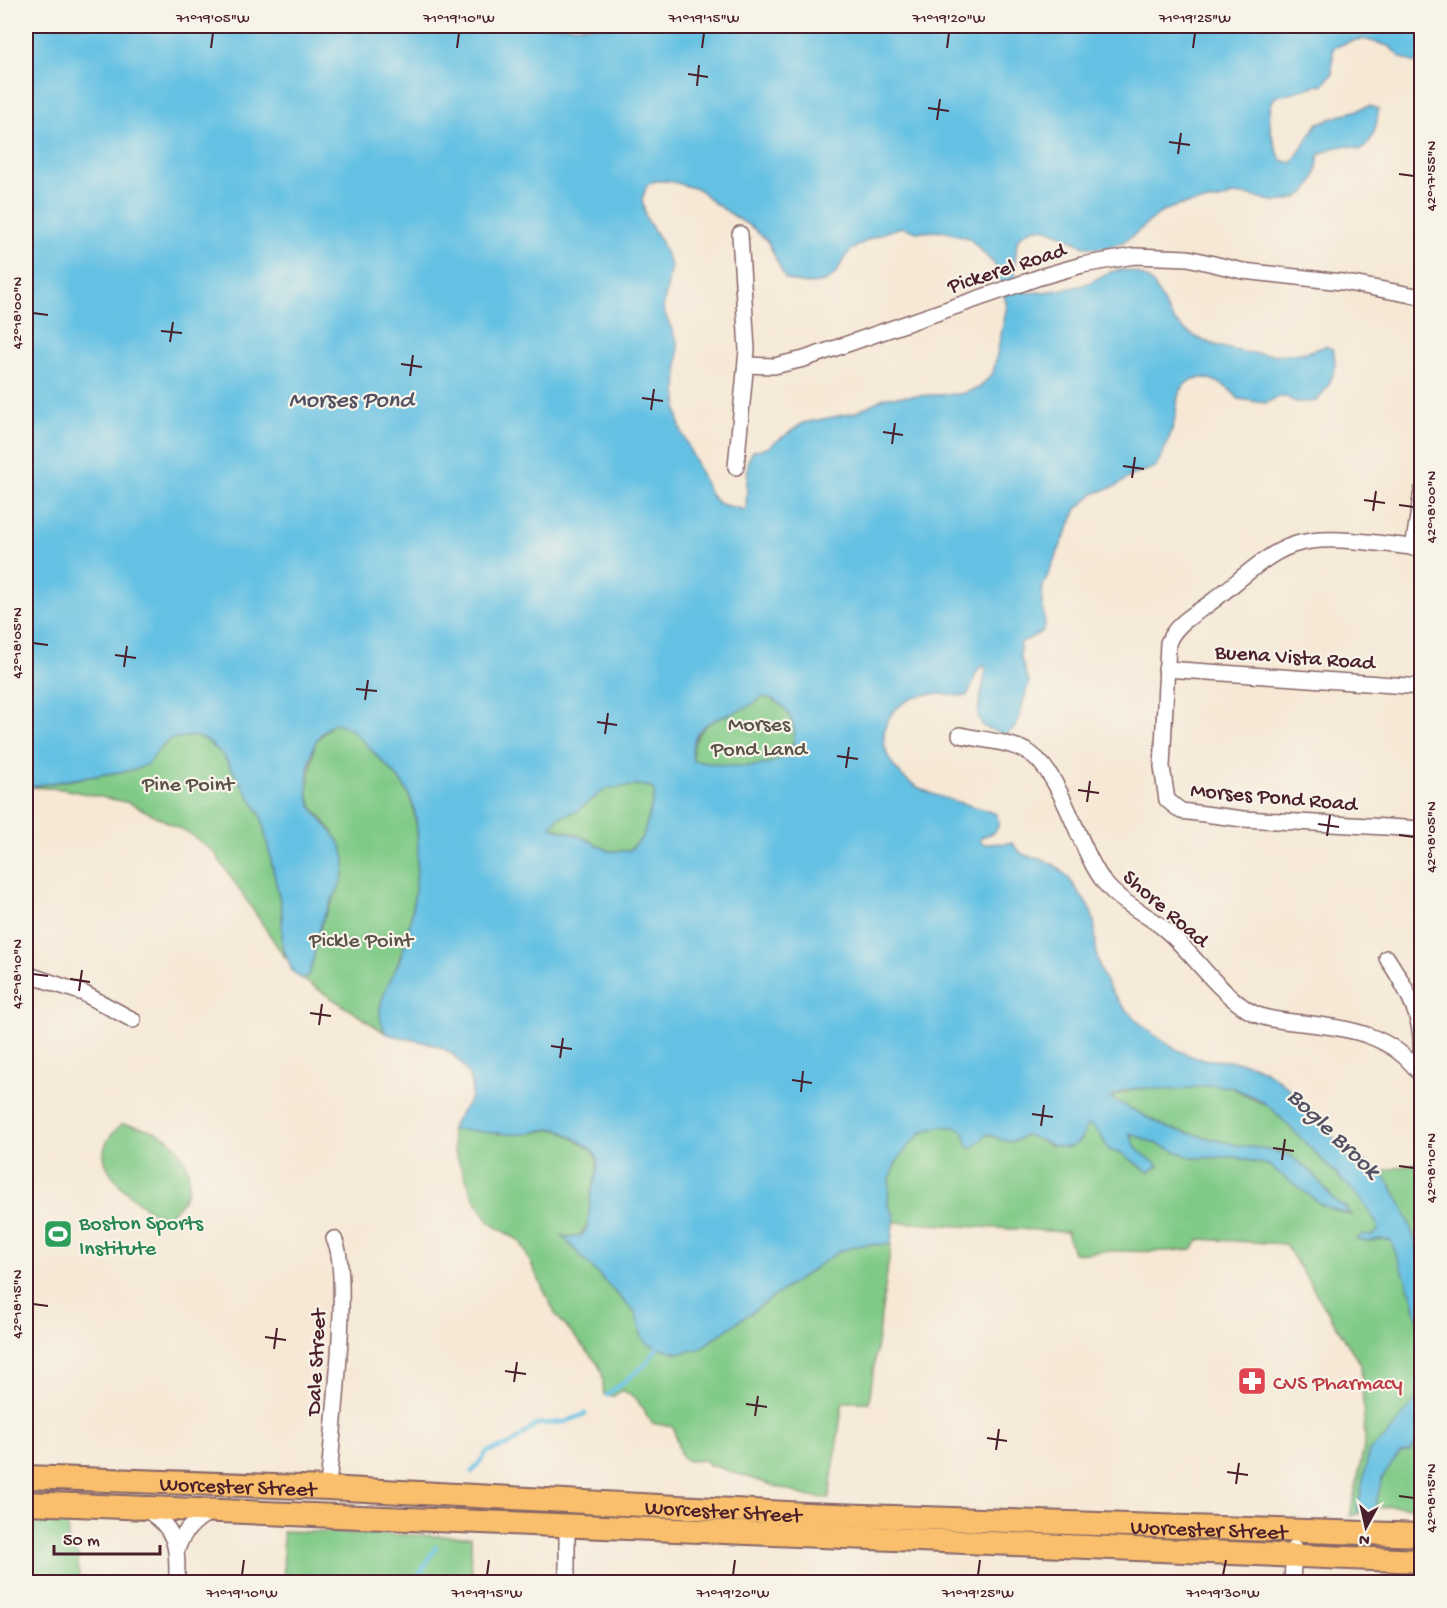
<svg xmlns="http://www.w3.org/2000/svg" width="1447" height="1608" font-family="'Gochi Hand',sans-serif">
<rect width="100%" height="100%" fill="#f7f3e8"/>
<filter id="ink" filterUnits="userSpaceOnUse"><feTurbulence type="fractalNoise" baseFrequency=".0167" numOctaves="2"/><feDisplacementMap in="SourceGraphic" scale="12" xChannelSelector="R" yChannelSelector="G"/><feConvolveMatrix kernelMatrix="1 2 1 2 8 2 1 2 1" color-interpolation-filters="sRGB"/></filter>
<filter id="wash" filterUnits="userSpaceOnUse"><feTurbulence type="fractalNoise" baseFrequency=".008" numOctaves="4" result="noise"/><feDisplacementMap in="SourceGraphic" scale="24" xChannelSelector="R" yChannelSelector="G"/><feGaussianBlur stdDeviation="1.35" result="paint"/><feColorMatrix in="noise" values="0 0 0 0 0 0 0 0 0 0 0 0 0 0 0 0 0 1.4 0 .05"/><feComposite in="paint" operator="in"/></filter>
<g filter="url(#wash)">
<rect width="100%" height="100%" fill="#f6e8d5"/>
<g fill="#80ca87" stroke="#657459" stroke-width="1.5">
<path d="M762,697C788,697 807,739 784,756C760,774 720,764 693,761C688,721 733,710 762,697Z"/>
<path d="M334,723C352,725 363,742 376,755C388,767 404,782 410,798C426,842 415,914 400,957C392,982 370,1009 387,1034L302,979L309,975L321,924L339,888L333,832L312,807L307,791L315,742Z"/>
<polygon points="194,736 206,740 223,755 261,815 282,910 282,945 286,959 214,852 187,832 130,803 63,789 29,787 137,769 171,739"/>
<polygon points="639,785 651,787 655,793 643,837 629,851 609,851 582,837 551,827 559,817 577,811 606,789"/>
<path d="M1212,1085L1231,1087L1271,1108L1343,1181L1421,1162V1507L1390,1506L1350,1516L1365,1441L1361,1365L1285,1244L1200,1239L1192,1249C1165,1253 1138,1251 1111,1251C1097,1250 1086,1255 1073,1253L1067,1232L894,1222C894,1214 889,1211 888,1204C883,1173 909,1130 941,1126C956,1124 967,1134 980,1138L986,1134C1002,1138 1011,1149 1024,1135L1034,1136L1050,1146L1081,1140L1088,1123L1100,1134L1109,1150L1122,1154L1149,1172L1159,1166L1137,1149L1129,1133L1193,1158L1235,1157L1268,1165L1324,1206L1350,1215L1345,1207L1334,1200L1312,1173L1291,1156L1267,1149L1241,1146L1168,1128L1110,1098C1141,1081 1177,1091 1212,1085Z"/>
<path d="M122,1124C133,1126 144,1127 154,1131C180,1142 199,1174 183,1200C179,1207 172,1212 167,1217C147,1215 103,1176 104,1154C104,1141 113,1132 122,1124Z"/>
<polygon points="472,1129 533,1133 550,1129 560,1130 592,1150 597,1160 597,1172 592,1190 589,1222 579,1237 563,1236 636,1314 642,1337 647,1344 678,1353 699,1349 839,1251 862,1245 891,1244 869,1402 843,1402 829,1498 809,1497 708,1464 705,1460 689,1461 681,1457 673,1427 652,1423 636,1398 622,1390 614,1396 604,1395 602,1372 597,1363 556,1315 520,1241 491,1224 474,1198 454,1150 451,1130"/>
<polygon points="26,1521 68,1523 68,1539 78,1556 79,1582 26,1582"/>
<polygon points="283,1531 471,1537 472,1582 284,1582"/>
</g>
<g fill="#65c1e3" stroke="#587087" stroke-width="1.5" fill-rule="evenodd">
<path d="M26,26H1421V65L1400,57L1389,46L1363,39L1351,41L1333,48L1332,74L1323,84L1275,97C1263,114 1273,143 1281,160L1292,163L1318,123L1370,106L1378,109C1378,122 1373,144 1360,150C1346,143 1333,146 1319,155C1317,171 1315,189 1298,197C1272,209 1258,193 1235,195C1229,195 1224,199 1218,200C1204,202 1191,202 1177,206C1145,214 1138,246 1099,248C1069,250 1044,207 1017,241L1014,273L1024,292C1038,294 1068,289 1083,285C1099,280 1112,266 1130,271C1162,280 1156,298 1174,320C1200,353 1288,364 1325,346L1333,349C1339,371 1330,385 1317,401C1306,402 1296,405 1287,397H1278L1266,403L1239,399C1225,383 1196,365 1180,391C1177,397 1177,406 1176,414C1172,432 1165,451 1156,467L1131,476L1116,486L1093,494L1077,509L1043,586L1042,600L1045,625L1042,632L1020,643V656L1029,682L1016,727L1004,735L983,726L978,717L979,704L986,671L984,665C972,670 976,687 966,696C949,696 933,691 916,697C870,714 877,762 914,785C939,800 969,803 996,814C1002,828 996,834 983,836L980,840L983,844L1012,843C1026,863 1037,854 1054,865C1068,874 1077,890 1086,903C1098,920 1094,936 1097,955C1101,986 1129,1016 1153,1034C1167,1044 1185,1056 1202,1059C1220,1062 1238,1059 1255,1066C1290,1081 1310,1112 1335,1139C1347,1153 1365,1159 1379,1171C1400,1191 1415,1236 1421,1265C1426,1287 1421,1315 1421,1338L1413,1299L1391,1241C1379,1235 1371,1245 1356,1239L1363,1234L1371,1236L1378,1231V1225L1360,1198L1271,1108L1256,1098L1231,1087L1212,1085L1176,1090L1143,1088L1124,1090L1110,1098L1168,1128L1241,1146L1267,1149L1291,1156L1312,1173L1334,1200L1345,1207L1351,1215L1324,1206L1268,1165L1235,1157L1193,1158L1129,1133L1137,1149L1159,1166L1149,1172L1122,1154L1109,1150L1100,1134L1088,1124C1085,1129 1083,1137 1079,1141C1064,1158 1040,1137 1024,1135C1010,1148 1002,1138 987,1134L972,1149L967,1145L965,1134L959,1128L942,1126L922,1132L906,1149L895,1164L889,1183L888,1206L894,1215L891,1244L862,1245L839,1251L699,1349L678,1353L647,1344L642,1337L636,1314L562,1236C595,1244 587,1215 591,1194C594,1179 604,1163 592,1150C591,1148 564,1132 561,1130C549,1126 537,1133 525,1134C501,1136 476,1129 451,1130C455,1116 465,1111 470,1099C474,1090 471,1080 467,1072C448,1038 420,1044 387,1034C369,1009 390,984 400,959C414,921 426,835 410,797C404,782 390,769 379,758C365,744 353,726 334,723C327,728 318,736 315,743C309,759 303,792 312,807C323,828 342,833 345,861C346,885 327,903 321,925C316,942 314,959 309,975L302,979L292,971L282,945V910L261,815L223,755L206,740L194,736L171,739L161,746L148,764L137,769L26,787ZM655,181H670L700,190L714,203L753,228L768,242L785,278C800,285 825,288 836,273C841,265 843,256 852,250C866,239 885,232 902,227L917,232L943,231L969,238L995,265L1007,306L993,373L979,388L960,394L886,397L854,413L803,423L767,448L753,451L748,461L746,510L720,504L711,496L680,428L677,410L678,344L663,309L671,266L661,242L646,218L642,199L647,185ZM762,697C788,697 807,739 784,756C760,774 720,764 693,761C685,712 740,720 762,697ZM639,785L651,787L655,793L643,837L629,851H609L582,837L551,827L559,817L577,811L606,789Z"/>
<polygon points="1421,1386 1421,1435 1411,1451 1400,1453 1382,1478 1374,1512 1357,1511 1369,1451 1387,1436 1417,1398"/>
</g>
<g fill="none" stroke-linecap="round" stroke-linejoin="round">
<g stroke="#65c1e3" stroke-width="4.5">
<polyline points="607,1395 645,1365 657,1348"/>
<polyline points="472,1472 487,1452 511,1444 537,1424 565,1422 585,1414"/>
<polyline points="415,1582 436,1547"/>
</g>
</g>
</g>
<g filter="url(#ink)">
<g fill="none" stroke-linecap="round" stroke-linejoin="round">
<g stroke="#866566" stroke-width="18">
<g id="minor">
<polyline points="746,365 774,366 804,359 1040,277 1082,265 1134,256 1188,258 1243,271 1342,282 1422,297"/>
<polyline points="736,467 747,350 740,234"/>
<polyline points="1413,548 1422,491"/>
<path d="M1422,548C1385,545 1327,533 1293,545C1264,555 1239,581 1214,600C1198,613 1176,622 1168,643L1162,767L1167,800L1181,811L1243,819L1422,829"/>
<polyline points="1166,669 1422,687"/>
<path d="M960,735C981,740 1007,741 1026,751C1061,768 1078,849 1104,882C1121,904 1148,914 1168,932C1194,955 1214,986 1242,1006C1257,1018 1275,1020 1293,1022C1343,1028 1392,1031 1422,1077"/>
<path d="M1387,958C1408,990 1431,1030 1417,1070"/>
<polyline points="26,974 83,993 133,1020"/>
<path d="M328,1488C331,1445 352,1268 334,1239"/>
<path d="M145,1509C178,1529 177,1547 177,1582"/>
<polyline points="567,1526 567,1582"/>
<path d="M177,1550C182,1532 196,1519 212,1511"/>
<polyline points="1292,1582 1294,1548"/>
</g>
</g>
<g stroke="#866566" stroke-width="26">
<g id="highway">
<path id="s1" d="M26,1477L328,1488L806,1514L1422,1535"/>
<polyline points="26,1503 1422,1561"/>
</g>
</g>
<use href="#minor" stroke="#fff" stroke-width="15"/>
<use href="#highway" stroke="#f9bf6d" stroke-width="22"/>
</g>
</g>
<path fill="none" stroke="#4a1f2b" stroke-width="2" d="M211,48L213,33M457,48L459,33M702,48L704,33M947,48L949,33M1193,48L1195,33M688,74L708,77M697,86L699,65M928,108L949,111M937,120L940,99M1169,142L1190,145M1178,154L1181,133M1399,174L1414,176M33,313L48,315M161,331L182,333M170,342L173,322M401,364L422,367M410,376L413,355M642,398L663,401M651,410L654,389M883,432L903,435M892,444L895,423M1123,466L1144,469M1132,478L1135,457M1364,500L1385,503M1399,505L1414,507M1373,511L1376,491M33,643L48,645M115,655L136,658M124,667L127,646M356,689L377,691M365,700L368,680M597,722L617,725M605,734L608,713M837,756L858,759M846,768L849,747M1078,790L1099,793M1087,802L1090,781M1318,824L1339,827M1399,835L1414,837M1327,836L1330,815M33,974L48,976M70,979L90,982M79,991L82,970M310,1013L331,1016M319,1025L322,1004M551,1046L572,1049M560,1058L563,1038M792,1080L812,1083M801,1092L803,1071M1032,1114L1053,1117M1041,1126L1044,1105M1273,1148L1294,1151M1282,1160L1285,1139M1399,1166L1414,1168M33,1304L48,1306M265,1337L286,1340M274,1349L277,1328M505,1371L526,1374M514,1382L517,1362M746,1404L767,1407M755,1416L758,1396M987,1438L1007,1441M996,1450L999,1429M1227,1472L1248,1475M1236,1484L1239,1463M1399,1496L1414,1498M242,1575L244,1560M487,1575L489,1560M733,1575L735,1560M978,1575L980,1560M1223,1575L1226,1560"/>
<defs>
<g id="stadium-square" transform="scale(1.5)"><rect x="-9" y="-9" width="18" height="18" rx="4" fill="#2e9e5b" stroke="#f7f3e8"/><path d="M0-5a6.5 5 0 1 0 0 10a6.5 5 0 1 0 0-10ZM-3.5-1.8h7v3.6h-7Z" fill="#fff"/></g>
<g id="pharmacy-square" transform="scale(1.5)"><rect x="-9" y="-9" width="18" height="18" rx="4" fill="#e0444e" stroke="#f7f3e8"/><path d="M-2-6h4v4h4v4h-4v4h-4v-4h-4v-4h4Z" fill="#fff"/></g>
</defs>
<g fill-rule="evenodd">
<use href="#stadium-square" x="58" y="1234"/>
<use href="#pharmacy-square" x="1252" y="1381"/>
</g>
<g text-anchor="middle" stroke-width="4.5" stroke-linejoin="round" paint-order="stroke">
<g font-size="22" fill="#4a1f2b" stroke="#f7f3e8">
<text transform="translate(1006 266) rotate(-18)" y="8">Pickerel Road</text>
<text transform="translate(1295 655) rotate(4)" y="8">Buena Vista Road</text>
<text transform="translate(1274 795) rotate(5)" y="8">Morses Pond Road</text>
<text transform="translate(1167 907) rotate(41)" y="8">Shore Road</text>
<text transform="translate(314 1362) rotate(-87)" y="8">Dale Street</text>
<text dy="8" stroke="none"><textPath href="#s1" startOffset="212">Worcester Street</textPath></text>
<text dy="8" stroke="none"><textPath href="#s1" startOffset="698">Worcester Street</textPath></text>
<text dy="8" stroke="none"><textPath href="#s1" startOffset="1184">Worcester Street</textPath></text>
</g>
<g font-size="22" fill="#5a5247" stroke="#f7f3e8">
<text x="759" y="730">Morses<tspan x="759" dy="25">Pond Land</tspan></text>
<text x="188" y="790">Pine Point</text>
<text x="361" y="946">Pickle Point</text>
</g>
<g font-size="22" fill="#27864d" stroke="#f7f3e8" text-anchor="start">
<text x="79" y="1229">Boston Sports<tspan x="79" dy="25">Institute</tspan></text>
</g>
<g font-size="22" fill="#be3a42" stroke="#f7f3e8" text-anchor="start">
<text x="1273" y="1389">CVS Pharmacy</text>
</g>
<g font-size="24" font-style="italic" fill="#525062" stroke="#f7f3e8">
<text x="351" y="406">Morses Pond</text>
<text transform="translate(1335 1132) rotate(44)" y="8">Bogle Brook</text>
</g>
</g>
<rect width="1447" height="1608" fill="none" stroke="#f7f3e8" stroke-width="66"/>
<g transform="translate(1366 1527) rotate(188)" stroke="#f7f3e8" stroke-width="4.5" paint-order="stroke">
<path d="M0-4.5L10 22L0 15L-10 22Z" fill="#4a1f2b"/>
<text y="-9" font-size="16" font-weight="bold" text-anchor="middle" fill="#4a1f2b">N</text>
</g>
<path d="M54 1545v9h106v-9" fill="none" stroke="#4a1f2b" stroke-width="3"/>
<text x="63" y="1545" font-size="18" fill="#4a1f2b" stroke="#f7f3e8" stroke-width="4.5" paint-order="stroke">50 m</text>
<rect x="33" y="33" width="1381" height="1542" fill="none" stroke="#4a1f2b" stroke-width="2"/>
<g font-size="15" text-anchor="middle" fill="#4a1f2b">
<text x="213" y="22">71°19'05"W</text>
<text x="459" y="22">71°19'10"W</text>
<text x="704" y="22">71°19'15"W</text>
<text x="949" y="22">71°19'20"W</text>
<text x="1195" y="22">71°19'25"W</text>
<text transform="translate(1430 176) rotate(-90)" y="5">42°17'55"N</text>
<text transform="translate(16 313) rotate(-90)" y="5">42°18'00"N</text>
<text transform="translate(1430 507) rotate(-90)" y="5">42°18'00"N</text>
<text transform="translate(16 643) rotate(-90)" y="5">42°18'05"N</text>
<text transform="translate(1430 837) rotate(-90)" y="5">42°18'05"N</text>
<text transform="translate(16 974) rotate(-90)" y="5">42°18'10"N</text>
<text transform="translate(1430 1168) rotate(-90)" y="5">42°18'10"N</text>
<text transform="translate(16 1304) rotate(-90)" y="5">42°18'15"N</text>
<text transform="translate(1430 1498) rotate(-90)" y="5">42°18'15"N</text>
<text x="242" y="1597">71°19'10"W</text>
<text x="487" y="1597">71°19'15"W</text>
<text x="733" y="1597">71°19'20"W</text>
<text x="978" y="1597">71°19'25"W</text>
<text x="1223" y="1597">71°19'30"W</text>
</g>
</svg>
